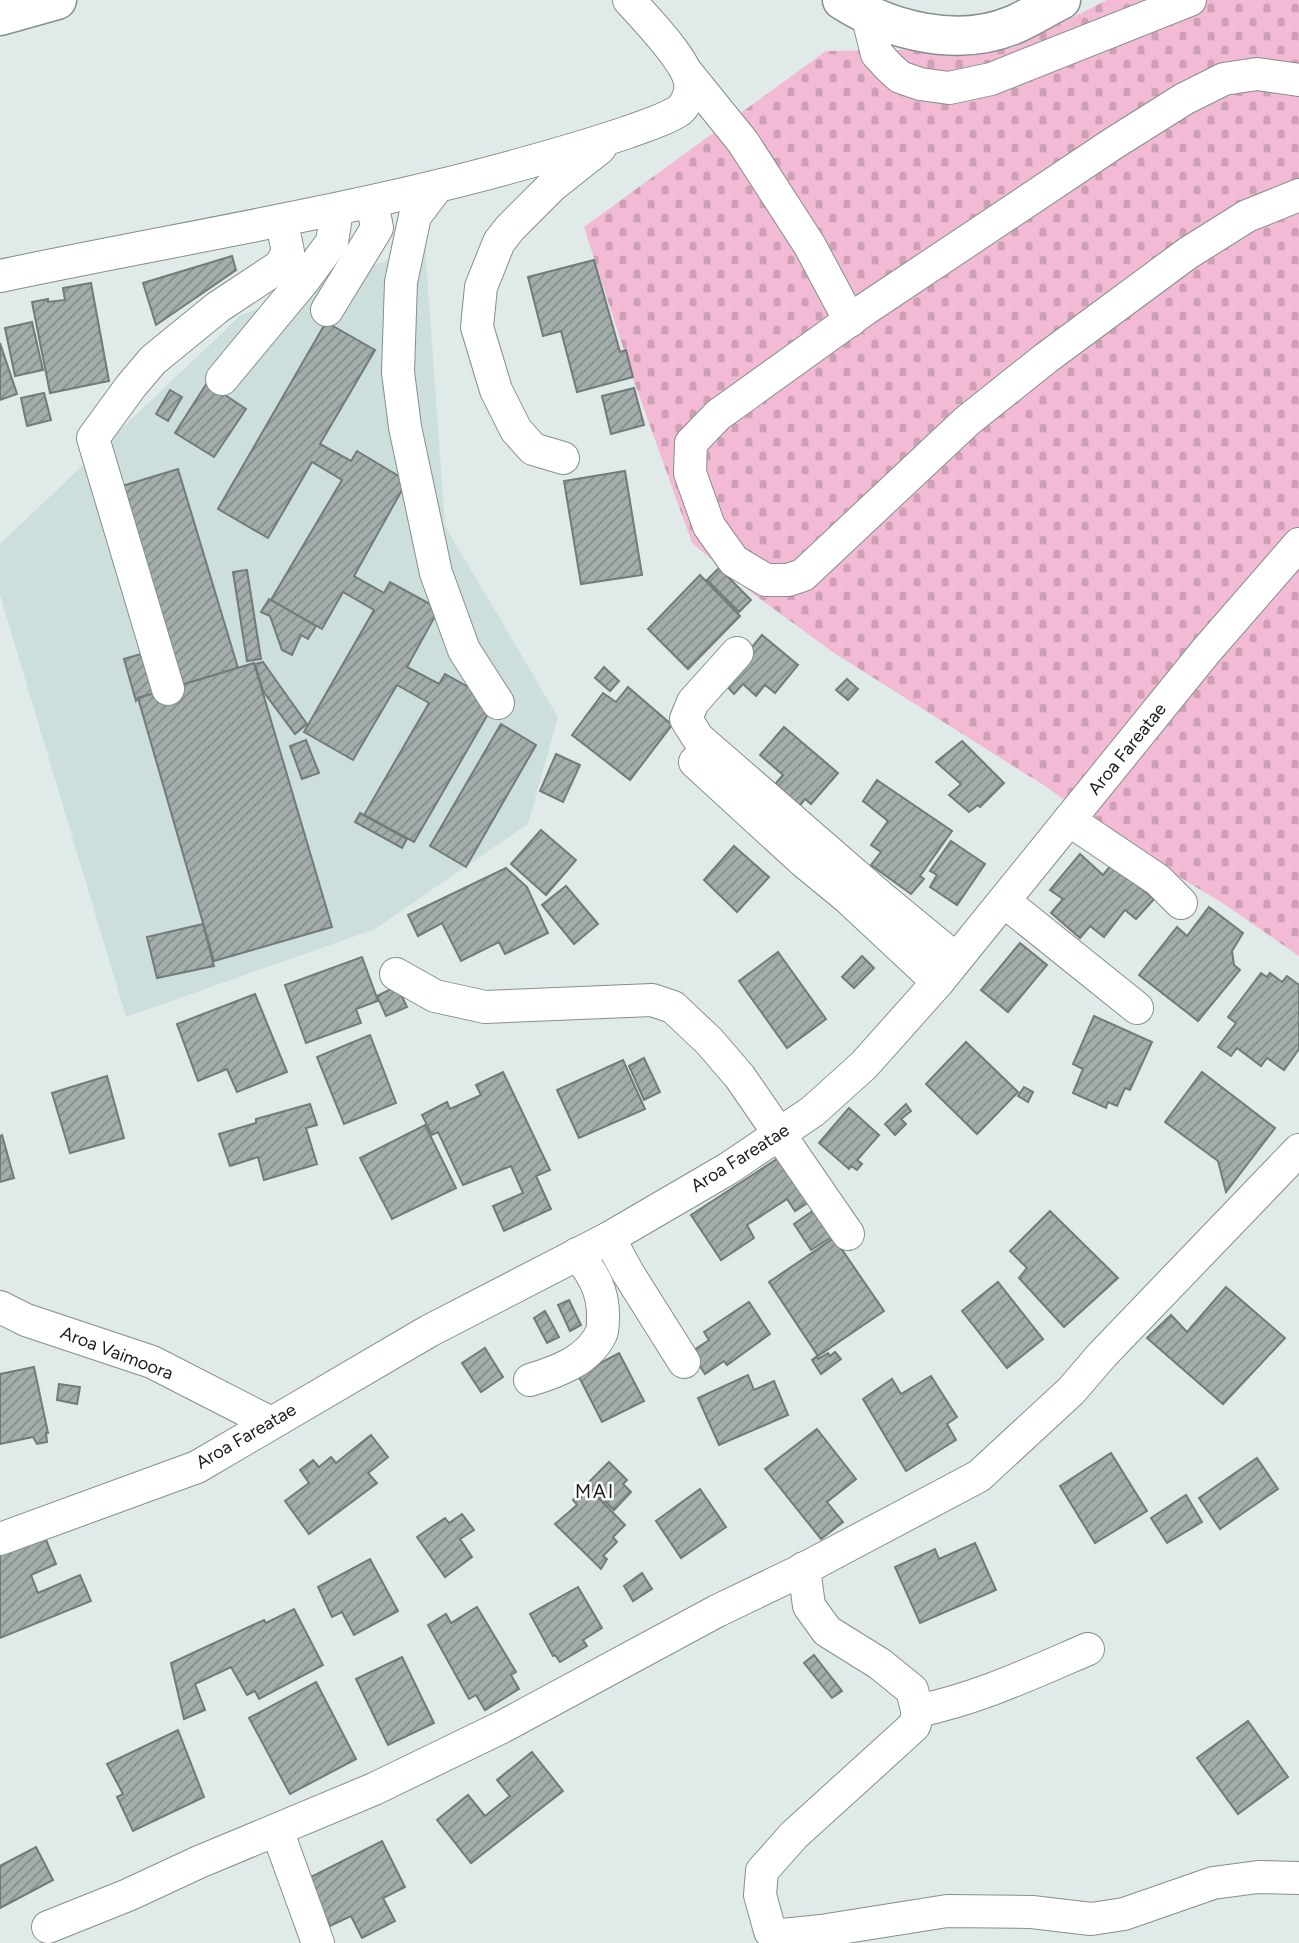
<svg xmlns="http://www.w3.org/2000/svg" width="1299" height="1943" font-family="Figtree,sans-serif">
<defs>
<pattern id="cemetery-stones" width="16" height="16" patternUnits="userSpaceOnUse" patternTransform="scale(1.75)"><rect width="16" height="16" fill="#f2bad5"/><path d="M2 7V4a2 2 0 0 1 4 0v3zM10 15v-3a2 2 0 0 1 4 0v3z" fill="#cf9fb6"/></pattern>
<pattern id="building-hatch" width="6" height="6" patternUnits="userSpaceOnUse" patternTransform="scale(1.75)"><rect width="6" height="6" fill="#a3adac"/><path d="M-1 1l2-2M0 6l6-6M5 7l2-2" fill="none" stroke="#848c8b"/></pattern>
</defs>
<rect width="100%" height="100%" fill="#e0eae9"/>
<polygon fill="#ccdfdd" points="425,246 445,526 558,717 528,824 375,929 126,1017 0,595 0,544 241,315"/>
<polygon fill="url(#cemetery-stones)" points="1107,0 1299,0 1299,956 1224,904 1130,847 1045,786 834,653 748,590 692,543 634,381 584,227 826,51 1012,48"/>
<g fill="url(#building-hatch)" stroke="#727b7a" stroke-width="2">
<polygon points="232,256 236,270 156,325 143,283"/>
<polygon points="594,260 620,352 626,350 633,377 577,392 561,331 543,336 528,277"/>
<polygon points="91,283 109,381 50,393 32,302 48,299 48,302 65,300 63,288"/>
<polygon points="32,322 43,370 15,376 5,328"/>
<polygon points="326,322 375,350 320,444 351,461 357,451 407,481 354,576 384,593 390,582 439,609 407,667 439,684 445,674 495,702 414,842 364,815 429,703 397,685 353,760 304,732 374,610 343,592 322,629 271,600 342,480 312,462 268,538 218,509"/>
<polygon points="0,343 17,394 0,400"/>
<polygon points="207,383 246,409 214,457 175,433"/>
<polygon points="634,388 644,425 611,434 602,396"/>
<polygon points="170,390 182,397 168,421 156,414"/>
<polygon points="44,393 51,420 27,426 21,398"/>
<polygon points="178,469 238,668 178,686 119,487"/>
<polygon points="625,471 642,575 581,584 564,481"/>
<polygon points="719,568 751,600 739,612 707,580"/>
<polygon points="247,570 261,659 247,661 233,572"/>
<polygon points="700,575 740,616 688,669 648,629"/>
<polygon points="269,599 316,626 308,639 301,635 292,655 282,650 270,616 261,612"/>
<polygon points="762,635 798,665 775,693 765,685 756,696 743,684 734,694 723,682"/>
<polygon points="148,652 160,692 138,698 136,701 124,659"/>
<polygon points="263,662 307,724 295,734 263,691 255,664"/>
<polygon points="254,663 332,927 214,961 138,698"/>
<polygon points="604,667 619,681 610,691 595,678"/>
<polygon points="847,679 858,689 848,700 836,690"/>
<polygon points="628,687 672,725 630,780 572,735 603,693 616,702"/>
<polygon points="501,724 536,745 466,867 430,846"/>
<polygon points="784,727 838,773 811,804 805,799 796,810 772,788 783,775 760,755"/>
<polygon points="306,740 319,773 302,779 290,746"/>
<polygon points="962,741 1004,783 980,807 978,805 969,812 949,795 961,784 936,762"/>
<polygon points="556,754 580,765 563,802 540,791"/>
<polygon points="877,780 952,831 920,876 924,879 911,894 871,865 881,852 871,845 888,821 863,801"/>
<polygon points="360,813 407,839 402,848 355,822"/>
<polygon points="541,830 576,860 546,895 511,864"/>
<polygon points="951,841 985,864 957,905 930,887 937,875 930,871"/>
<polygon points="734,846 769,877 737,912 704,880"/>
<polygon points="1080,854 1103,875 1112,864 1154,899 1136,919 1125,910 1104,937 1090,926 1080,938 1051,913 1063,899 1050,890"/>
<polygon points="506,868 527,887 548,933 505,954 499,942 461,961 442,923 418,936 408,915"/>
<polygon points="566,886 598,924 574,944 542,905"/>
<polygon points="1209,907 1243,933 1232,951 1234,965 1240,970 1198,1021 1139,975 1177,927 1187,936"/>
<polygon points="203,924 214,966 157,978 147,937"/>
<polygon points="1020,943 1047,965 1008,1012 981,990"/>
<polygon points="778,952 826,1019 787,1048 739,981"/>
<polygon points="862,956 874,968 854,988 842,977"/>
<polygon points="362,957 378,1001 356,1009 361,1023 306,1043 285,985"/>
<polygon points="1261,973 1267,977 1270,973 1282,982 1287,976 1299,985 1299,1049 1284,1070 1267,1058 1261,1066 1237,1048 1231,1056 1218,1047 1236,1023 1228,1017"/>
<polygon points="397,986 407,1007 386,1016 377,996"/>
<polygon points="255,994 287,1072 237,1092 227,1069 198,1081 177,1024"/>
<polygon points="1094,1016 1152,1042 1130,1090 1125,1088 1117,1106 1108,1102 1106,1108 1073,1093 1083,1069 1073,1064"/>
<polygon points="370,1035 396,1103 344,1124 317,1057"/>
<polygon points="966,1042 1018,1092 977,1134 926,1084"/>
<polygon points="644,1058 660,1092 644,1100 629,1066"/>
<polygon points="623,1060 645,1109 579,1138 557,1090"/>
<polygon points="503,1072 550,1170 536,1176 551,1209 504,1231 493,1206 523,1193 511,1166 463,1185 438,1132 432,1135 422,1115 447,1102 450,1109 481,1095 476,1085"/>
<polygon points="1202,1072 1275,1128 1226,1192 1218,1161 1165,1122"/>
<polygon points="107,1076 124,1138 70,1153 52,1093"/>
<polygon points="1024,1087 1033,1092 1028,1102 1018,1096"/>
<polygon points="310,1104 317,1125 306,1128 317,1164 264,1180 258,1157 230,1166 219,1134 256,1123 256,1119"/>
<polygon points="906,1104 911,1111 901,1119 906,1124 895,1135 885,1124"/>
<polygon points="849,1108 879,1135 857,1160 862,1164 857,1170 851,1166 849,1169 819,1143"/>
<polygon points="425,1125 456,1188 392,1219 360,1158"/>
<polygon points="2,1135 14,1178 0,1182 0,1136"/>
<polygon points="783,1155 812,1200 795,1211 787,1199 747,1225 754,1238 721,1260 691,1215"/>
<polygon points="817,1208 835,1235 811,1250 794,1224"/>
<polygon points="1050,1211 1118,1278 1064,1327 1019,1278 1027,1268 1010,1251"/>
<polygon points="834,1238 884,1311 818,1356 769,1282"/>
<polygon points="998,1282 1043,1339 1007,1368 962,1311"/>
<polygon points="1226,1287 1285,1338 1223,1404 1147,1338 1171,1315 1187,1332"/>
<polygon points="569,1300 581,1325 570,1331 558,1305"/>
<polygon points="749,1302 770,1334 727,1365 724,1361 705,1374 691,1352 709,1340 704,1332"/>
<polygon points="545,1311 559,1337 547,1343 534,1318"/>
<polygon points="485,1348 503,1377 481,1392 462,1363"/>
<polygon points="835,1352 841,1359 821,1374 812,1360 817,1356 818,1359 828,1353 830,1356"/>
<polygon points="619,1353 644,1401 602,1422 578,1375"/>
<polygon points="34,1367 48,1433 46,1433 47,1442 37,1444 33,1437 0,1444 0,1374"/>
<polygon points="748,1375 754,1390 774,1381 788,1415 719,1445 698,1398"/>
<polygon points="931,1376 957,1417 947,1424 956,1440 906,1471 863,1399 892,1379 901,1394"/>
<polygon points="59,1384 80,1387 77,1404 57,1400"/>
<polygon points="817,1429 856,1479 827,1502 843,1522 821,1539 765,1469"/>
<polygon points="371,1435 388,1457 368,1473 377,1483 309,1534 285,1501 309,1483 300,1470 313,1460 319,1467 331,1457 336,1463"/>
<polygon points="1111,1453 1147,1511 1095,1543 1060,1486"/>
<polygon points="1257,1458 1278,1489 1220,1529 1199,1498"/>
<polygon points="609,1462 627,1480 623,1484 631,1492 614,1510 587,1484"/>
<polygon points="588,1487 625,1525 613,1537 617,1542 603,1556 607,1559 601,1569 555,1524 577,1505 573,1500"/>
<polygon points="700,1489 726,1527 681,1558 656,1521"/>
<polygon points="1186,1495 1202,1522 1167,1543 1151,1518"/>
<polygon points="462,1514 474,1530 460,1539 472,1557 445,1577 417,1537 445,1518 449,1523"/>
<polygon points="44,1535 56,1564 31,1575 38,1593 80,1575 91,1601 0,1638 0,1553"/>
<polygon points="975,1543 996,1590 920,1623 895,1567 935,1549 939,1559"/>
<polygon points="370,1559 398,1611 354,1635 342,1612 332,1617 318,1587"/>
<polygon points="642,1573 652,1589 633,1601 624,1586"/>
<polygon points="578,1587 602,1628 583,1640 587,1646 560,1662 555,1655 553,1656 530,1614"/>
<polygon points="477,1607 516,1672 511,1675 519,1689 485,1710 476,1695 469,1699 428,1625 446,1614 451,1623"/>
<polygon points="294,1609 323,1665 259,1699 255,1691 247,1695 231,1667 195,1684 205,1710 184,1719 171,1663 264,1620 266,1623"/>
<polygon points="814,1655 842,1691 832,1698 804,1663"/>
<polygon points="402,1657 434,1723 388,1745 356,1679"/>
<polygon points="316,1682 356,1759 290,1794 249,1718"/>
<polygon points="1248,1721 1288,1777 1238,1814 1197,1758"/>
<polygon points="178,1730 204,1797 133,1831 117,1797 123,1794 107,1764"/>
<polygon points="532,1752 563,1791 471,1863 437,1820 468,1795 485,1816 510,1796 497,1780"/>
<polygon points="382,1841 405,1887 383,1898 395,1921 362,1938 351,1916 330,1926 307,1879"/>
<polygon points="36,1847 53,1880 0,1908 0,1866"/>
</g>
<g fill="none" stroke-linecap="round" stroke-linejoin="round">
<g stroke="#858f8d" stroke-width="34">
<g id="minor">
<polyline points="867,14 877,54 889,67 900,77 920,84 949,88 991,79 1190,0"/>
<polyline points="688,74 743,142 810,246 850,321"/>
<polyline points="1299,80 1257,74 1224,79 1184,99 1114,143 864,310 718,415 691,443 690,473 709,526 734,561 766,580 788,580 803,575 967,421 1046,358 1188,253 1247,216 1299,195"/>
<polyline points="437,187 415,216 401,282 398,372 405,427 436,573 464,650 498,703"/>
<path d="M0,276C174,239 350,212 522,164C558,154 593,144 628,132C644,126 662,121 677,112C684,108 689,98 690,90C694,67 644,17 629,0"/>
<polyline points="327,310 377,228 372,202"/>
<polyline points="222,379 304,280 332,242 337,210"/>
<polyline points="563,458 533,449 516,430 496,390 477,327 481,287 499,242 510,228 552,186 600,148"/>
<polyline points="737,653 693,702 686,719 698,738 882,898 956,959"/>
<polyline points="168,689 93,438 131,386 153,360 218,307 280,266 288,252 282,222"/>
<polyline points="695,762 803,861 848,898 938,982"/>
<polyline points="1069,820 1158,880 1181,903"/>
<polyline points="1005,902 1137,1008"/>
<polyline points="396,974 435,996 485,1007 652,1000 673,1007 709,1041 740,1077 848,1234"/>
<polyline points="609,1238 628,1273 684,1362"/>
<polyline points="0,1307 26,1320 152,1362 269,1422"/>
<path d="M530,1380C556,1372 588,1361 601,1334C603,1330 603,1323 603,1318C604,1292 593,1273 577,1254"/>
<polyline points="0,1539 197,1467 429,1331 609,1238 729,1168 813,1111 864,1065 938,982 1206,651 1299,544"/>
<polyline points="804,1568 809,1606 827,1631 880,1664 912,1690 918,1714 914,1726 794,1835 762,1871 760,1895 770,1931 783,1935 821,1931 947,1911 1032,1912 1091,1919 1124,1914 1213,1883 1258,1877 1299,1878"/>
<path d="M917,1711C977,1699 1032,1673 1088,1649"/>
<polyline points="277,1830 318,1943"/>
<polyline points="48,1927 128,1895 199,1862 374,1789 502,1727 717,1611 796,1573 979,1476 1071,1391 1102,1355 1299,1150"/>
</g>
</g>
<g stroke="#858f8d" stroke-width="41">
<g id="major">
<path d="M842,0C890,31 958,48 1013,25C1029,18 1045,8 1061,0"/>
<polyline points="0,16 57,0"/>
</g>
</g>
<use href="#minor" stroke="#fff" stroke-width="32"/>
<use href="#major" stroke="#fff" stroke-width="38"/>
</g>
<g text-anchor="middle" stroke-width="5" stroke-linejoin="round" paint-order="stroke">
<g font-size="18" fill="#1a1d1d" stroke="#fff">
<text transform="translate(1127 749) rotate(-51)" y="6">Aroa Fareatae</text>
<text transform="translate(740 1158) rotate(-32)" y="6">Aroa Fareatae</text>
<text transform="translate(117 1353) rotate(21)" y="6">Aroa Vaimoora</text>
<text transform="translate(246 1436) rotate(-30)" y="6">Aroa Fareatae</text>
</g>
<g font-size="19" letter-spacing="2" fill="#1a1d1d" stroke="#fff">
<text x="595" y="1498">MAI</text>
</g>
</g>
</svg>
